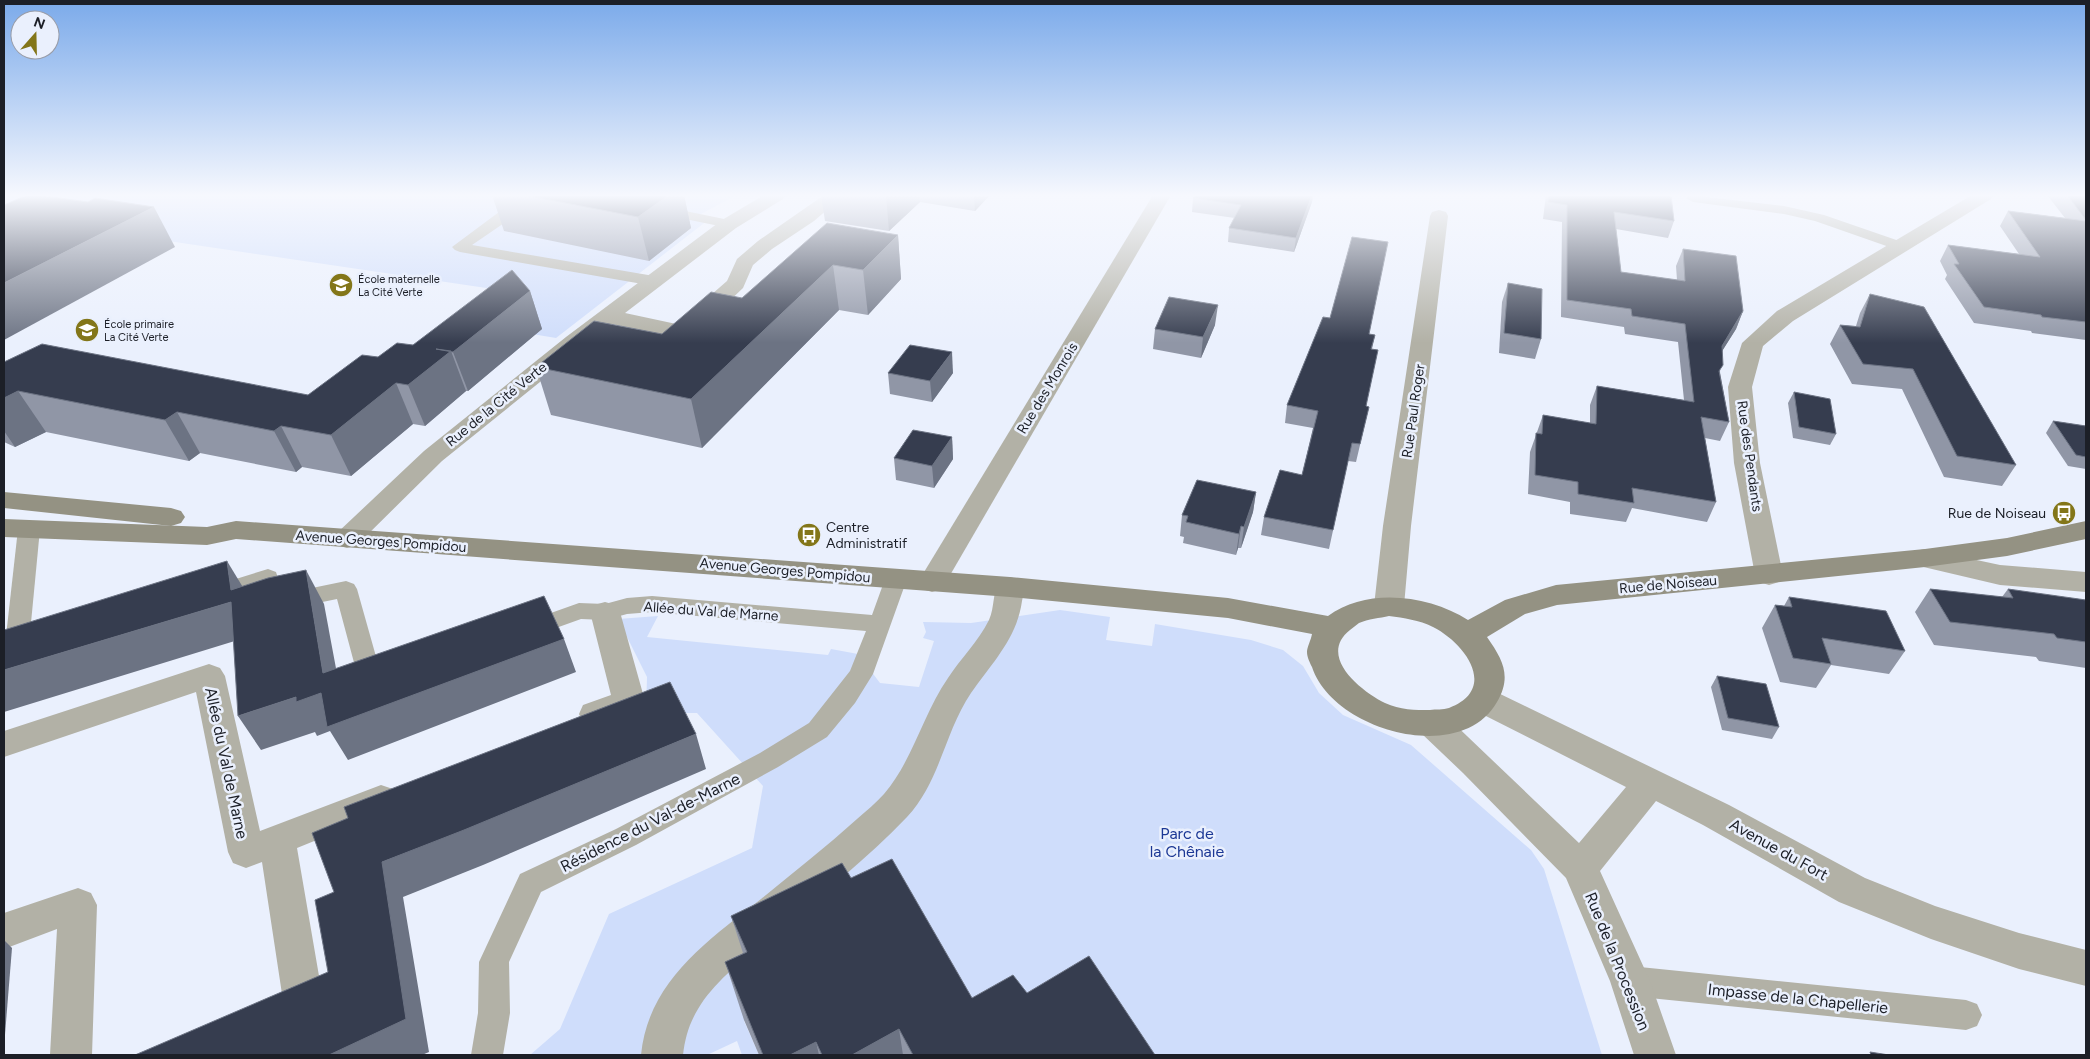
<svg xmlns="http://www.w3.org/2000/svg" width="2090" height="1059" font-family="Figtree,sans-serif">
<rect width="100%" height="100%" fill="#eaf0fd"/>
<g fill="#cfddfb">
<polygon points="4,195 737,195 695,217 708,220 556,338 478,325 520,293 47,223 4,243"/>
<polygon points="1060,610 1110,617 1106,640 1152,646 1155,624 1251,640 1283,650 1303,666 1319,693 1343,715 1411,745 1531,850 1544,869 1602,1055 1112,1055 744,1021 759,1055 742,1055 737,1041 707,1055 530,1055 560,1029 609,914 752,848 763,786 697,713 646,713 647,677 618,619 658,616 647,637 828,655 831,649 858,654 880,683 919,687 934,641 923,638 926,632 923,622 971,623"/>
</g>
<g fill="none" stroke-linecap="round" stroke-linejoin="round">
<g fill="#b2b1a6" fill-rule="evenodd">
<polygon points="538,195 560,195 558,198 520,212 472,245 654,276 660,278 662,281 660,284 654,286 460,252 455,250 452,247 499,212"/>
<polygon points="1689,195 1784,206 1824,215 1905,243 1908,246 1905,249 1895,249 1815,221 1784,214 1693,202 1686,198"/>
<polygon points="661,206 729,220 734,221 736,224 734,227 729,228 656,213 654,210 656,207"/>
<polygon points="29,522 37,524 40,529 28,654 24,660 16,663 8,660 4,654 18,529 21,524"/>
<polygon points="268,569 276,572 283,594 346,581 354,584 357,589 384,685 381,691 372,694 363,691 360,685 337,599 274,612 266,610 263,604 259,587 215,601 207,598 204,593 207,588"/>
<polygon points="896,571 904,574 907,579 873,674 855,703 827,737 778,767 636,845 541,892 509,962 510,1013 503,1055 471,1055 478,1013 479,962 520,874 616,829 760,753 809,723 850,671 866,631 652,612 627,614 605,620 581,619 528,638 520,636 516,630 520,624 579,603 605,604 627,598 652,596 872,615 885,579 888,574"/>
<polygon points="1630,966 1966,1000 1977,1004 1982,1015 1977,1026 1966,1030 1630,996 1619,991 1614,981 1619,971"/>
</g>
<g fill="#b2b1a6" fill-rule="evenodd">
<polygon points="764,195 786,195 783,199 736,228 625,313 681,325 688,315 727,281 737,259 758,241 824,195 844,195 814,221 772,249 753,265 743,288 704,325 694,338 686,340 612,324 442,461 357,545 347,548 337,545 333,539 337,533 424,451 566,337 722,220"/>
<polygon points="1153,195 1171,195 942,589 932,592 922,589 918,582"/>
<polygon points="1972,195 1994,195 1991,199 1793,321 1763,346 1752,387 1760,463 1783,575 1779,582 1769,585 1759,582 1755,575 1734,463 1728,387 1742,343 1777,311"/>
<polygon points="1439,210 1446,212 1448,216 1411,526 1404,606 1399,613 1389,616 1379,613 1374,606 1383,526 1430,216 1432,212"/>
<polygon points="1925,549 2000,565 2086,572 2086,592 2000,585 1915,565 1911,558 1915,551"/>
<path d="M1010,577L1020,580C1025,588 1024,592 1022,601C1017,638 992,663 971,693C945,731 940,782 907,817C867,859 821,895 776,932C750,954 715,980 698,1009C689,1024 685,1038 683,1055H641C648,982 707,941 761,899C793,873 826,847 857,819C866,811 876,803 884,794C913,760 923,714 948,678C961,658 978,642 989,620C995,607 992,592 1000,580Z"/>
<polygon points="605,602 616,605 620,612 645,701 640,710 595,726 583,723 579,714 583,705 611,695 590,612 594,605"/>
<polygon points="209,664 220,668 225,676 260,831 381,785 393,789 399,799 393,809 297,848 324,1005 318,1019 290,1031 275,1025 269,1011 275,997 282,994 262,862 246,868 233,863 228,852 196,692 4,757 4,731"/>
<polygon points="1483,688 1494,691 1729,805 1865,878 1935,906 2019,933 2086,950 2086,986 2019,969 1931,939 1839,902 1703,825 1656,801 1600,871 1650,981 1676,1055 1634,1055 1610,981 1566,878 1463,773 1421,733 1417,724 1421,715 1433,711 1445,715 1579,843 1626,787 1472,709 1467,700 1472,691"/>
<polygon points="78,888 91,893 97,905 92,1055 50,1055 57,929 4,949 4,913"/>
</g>
<g fill="#949283" fill-rule="evenodd">
<polygon points="4,492 171,508 181,511 185,517 181,523 171,526 4,508"/>
<path d="M4,519L207,527L236,521L1010,577L1228,598L1328,616C1367,587 1429,595 1468,620L1505,600L1556,585L1925,549L2007,538L2086,521V539L2007,556L1925,567L1557,605L1525,614L1487,637C1503,660 1512,676 1497,702C1461,766 1333,731 1312,667C1310,663 1307,657 1307,652C1307,647 1311,640 1312,634L1228,618L1010,597L236,539L207,545L4,537ZM1389,616C1404,618 1419,620 1433,627C1465,643 1499,689 1449,708C1443,710 1436,709 1430,710C1415,710 1400,710 1385,703C1361,691 1317,656 1350,630C1353,628 1356,625 1359,623C1368,619 1380,618 1389,616Z"/>
</g>
</g>
<g fill="#9096a6">
<polygon points="492,195 684,195 691,228 649,261 504,231"/>
<polygon points="821,195 990,195 975,211 920,202 889,231 825,221"/>
<polygon points="1195,195 1313,195 1312,202 1294,252 1228,242 1229,228 1235,218 1192,212 1193,198"/>
<polygon points="1546,195 1671,195 1674,221 1668,238 1616,229 1621,272 1677,280 1676,266 1683,249 1743,311 1736,329 1722,351 1720,372 1729,422 1720,441 1705,438 1716,502 1707,522 1632,508 1626,522 1570,514 1570,502 1528,494 1530,452 1543,415 1590,423 1590,405 1597,386 1684,400 1678,342 1625,334 1624,327 1561,317 1562,222 1543,219"/>
<polygon points="2047,195 2086,195 2086,340 2032,333 2031,331 1974,323 1945,279 1947,275 1940,261 1948,245 2019,254 2000,226 2008,211 2065,218"/>
<polygon points="898,235 901,279 868,315 839,310 702,448 551,415 536,367 662,334 742,298"/>
<polygon points="1508,283 1541,339 1535,359 1499,353 1502,302"/>
<polygon points="530,291 542,329 468,391 466,391 425,426 413,424 351,476 302,467 296,472 200,453 189,461 46,432 15,447 4,442 4,362 308,395 378,357 413,345"/>
<polygon points="1870,294 2016,465 2002,486 1944,477 1902,389 1852,384 1830,344 1840,325 1856,326 1860,313"/>
<polygon points="1215,325 1201,358 1153,349 1155,329"/>
<polygon points="1369,334 1375,335 1372,349 1366,406 1369,407 1356,462 1348,461 1329,549 1261,535 1264,517 1302,475 1313,428 1285,423 1287,405"/>
<polygon points="888,373 953,373 932,402 890,394"/>
<polygon points="1794,392 1836,434 1830,445 1793,438 1788,403"/>
<polygon points="2053,421 2086,426 2086,469 2068,466 2046,433"/>
<polygon points="952,437 953,459 934,488 896,480 894,458"/>
<polygon points="1256,492 1253,512 1241,548 1238,548 1236,555 1183,543 1184,537 1180,536 1182,515"/>
<polygon points="1930,589 2002,597 2008,589 2086,600 2086,668 2039,661 2036,657 1934,645 1915,612"/>
<polygon points="1789,597 1905,651 1889,674 1831,665 1816,688 1780,682 1762,628 1775,605 1784,606"/>
<polygon points="1717,676 1779,727 1772,739 1722,730 1711,687"/>
<polygon points="851,878 972,998 1027,993 1155,1055 759,1055 744,1020 725,962 743,953 731,916"/>
</g>
<g fill="#6c7383">
<polygon points="669,195 684,195 691,228 649,261 638,217"/>
<polygon points="886,195 919,195 920,202 889,231"/>
<polygon points="974,195 990,195 975,211"/>
<polygon points="1312,195 1313,195 1312,202 1294,252 1296,238"/>
<polygon points="154,207 175,247 4,340 4,283"/>
<polygon points="898,235 901,279 868,315 863,270"/>
<polygon points="833,265 839,310 702,448 691,399"/>
<polygon points="530,291 542,329 468,391 453,352"/>
<polygon points="1218,305 1215,325 1201,358 1203,337"/>
<polygon points="1743,311 1736,329 1714,364 1722,346"/>
<polygon points="451,351 466,391 425,426 408,385"/>
<polygon points="952,352 953,373 932,402 930,381"/>
<polygon points="396,383 413,424 351,476 331,435"/>
<polygon points="18,391 46,432 15,447 4,431 4,398"/>
<polygon points="177,412 200,453 189,461 165,420"/>
<polygon points="281,426 302,467 296,472 274,431"/>
<polygon points="952,437 953,459 934,488 932,466"/>
<polygon points="1256,492 1253,512 1241,548 1244,527"/>
<polygon points="1241,526 1238,548 1236,555 1239,534"/>
<polygon points="227,561 247,594 231,590"/>
<polygon points="306,570 324,604 343,706 323,673"/>
<polygon points="231,602 251,636 4,712 4,670"/>
<polygon points="564,639 576,672 348,760 330,731 317,736 315,732 261,750 238,716 296,697 321,693"/>
<polygon points="696,734 706,769 483,865 403,897 429,1052 422,1055 329,1055 382,862"/>
<polygon points="4,940 12,948 4,1047"/>
<polygon points="899,1029 903,1055 852,1055"/>
<polygon points="816,1042 819,1055 790,1055"/>
</g>
<g fill="#363d4f" stroke="#6c7383">
<polygon points="27,195 38,195 88,202 95,198 154,207 4,283 4,205"/>
<polygon points="524,195 669,195 638,217"/>
<polygon points="1195,195 1312,195 1296,238 1229,228 1241,205 1193,198"/>
<polygon points="1549,195 1671,195 1674,221 1614,212 1621,272 1685,281 1683,249 1736,256 1743,311 1722,346 1723,365 1719,371 1729,422 1701,417 1716,502 1632,488 1634,503 1578,494 1578,482 1535,475 1536,433 1542,434 1543,415 1596,424 1597,386 1694,402 1685,324 1632,316 1631,309 1567,300 1567,205 1548,202"/>
<polygon points="2067,195 2086,195 2086,220"/>
<polygon points="2008,211 2086,221 2086,322 2042,317 2041,315 1984,307 1954,264 1959,264 1948,245 2040,257"/>
<polygon points="827,223 898,235 863,270 833,265 691,399 536,367 594,321 662,334 711,292 742,298"/>
<polygon points="1352,237 1388,242 1369,334 1375,335 1371,349 1378,350 1366,406 1369,407 1360,444 1352,443 1333,530 1264,517 1280,470 1302,475 1318,411 1287,405 1323,317 1330,318"/>
<polygon points="512,270 530,291 453,352 436,349 451,351 408,385 396,383 331,435 281,426 274,431 177,412 165,420 18,391 4,398 4,362 42,344 308,395 362,355 378,357 397,343 413,345"/>
<polygon points="1508,283 1542,289 1541,339 1504,333"/>
<polygon points="1870,294 1924,307 2016,465 1957,456 1913,369 1863,364 1840,325 1860,327"/>
<polygon points="1169,297 1218,305 1203,337 1155,329"/>
<polygon points="910,345 952,352 930,381 888,373"/>
<polygon points="1794,392 1830,399 1836,434 1799,427"/>
<polygon points="2053,421 2086,426 2086,457 2076,455"/>
<polygon points="913,430 952,437 932,466 894,458"/>
<polygon points="1197,480 1256,492 1244,527 1241,526 1239,534 1186,522 1188,516 1182,515"/>
<polygon points="227,561 231,590 268,578 306,570 323,673 544,596 564,639 327,727 321,693 296,702 296,697 238,716 231,602 4,670 4,630"/>
<polygon points="1930,589 2013,598 2008,589 2086,600 2086,642 2057,638 2054,634 1950,622"/>
<polygon points="1789,597 1886,611 1905,651 1822,638 1831,664 1793,658 1775,605 1792,607"/>
<polygon points="1717,676 1766,684 1779,727 1728,718"/>
<polygon points="670,682 696,734 464,830 382,862 406,1019 329,1055 135,1055 328,972 315,900 334,892 312,833 348,818 344,807"/>
<polygon points="892,859 972,998 1013,975 1027,993 1089,956 1155,1055 913,1055 899,1029 852,1055 822,1055 816,1042 790,1055 763,1055 725,962 747,952 731,916 842,863 851,878"/>
<polygon points="1870,1052 1889,1055 1871,1055"/>
</g>
<linearGradient id="sky" x2="0" y2="1"><stop stop-color="#7baaea"/><stop offset="0.57" stop-color="#f6f8fe"/><stop offset="1" stop-color="#f6f8fe" stop-opacity="0"/></linearGradient>
<rect width="2090" height="343" fill="url(#sky)"/>
<defs>
<g id="school-disc" transform="scale(1.25)"><circle r="9.5" fill="#837619" stroke="#eaf0fd"/><path d="M0-5L7-2L0 1L-7-2ZM-4 1L0 2.5L4 1V4Q0 6-4 4Z" fill="#fff"/></g>
<g id="bus-disc" transform="scale(1.25)"><circle r="9.5" fill="#837619" stroke="#eaf0fd"/><path d="M-5-6H5V4H4V6H2V4H-2V6H-4V4H-5ZM-3.5-4V0h7V-4ZM-3.5 1.2v1.5H-2V1.2ZM2 1.2v1.5H3.5V1.2Z" fill="#fff"/></g>
</defs>
<g fill-rule="evenodd">
<use href="#school-disc" x="341" y="285"/>
<use href="#school-disc" x="87" y="330"/>
<use href="#bus-disc" x="2064" y="513"/>
<use href="#bus-disc" x="809" y="535"/>
</g>
<g text-anchor="middle" stroke-width="5" stroke-linejoin="round" paint-order="stroke">
<g font-size="11" fill="#1c1f27" stroke="#eaf0fd" text-anchor="start">
<text x="358" y="283">École maternelle<tspan x="358" dy="13">La Cité Verte</tspan></text>
<text x="104" y="328">École primaire<tspan x="104" dy="13">La Cité Verte</tspan></text>
</g>
<g font-size="14" fill="#1c1f27" stroke="#eaf0fd">
<text transform="translate(1047 388) rotate(-59)" y="5">Rue des Monrois</text>
<text transform="translate(496 404) rotate(-39)" y="5">Rue de la Cité Verte</text>
<text transform="translate(1413 411) rotate(-82)" y="5">Rue Paul Roger</text>
<text transform="translate(1750 456) rotate(82)" y="5">Rue des Pendants</text>
<text transform="translate(381 541) rotate(4)" y="5">Avenue Georges Pompidou</text>
<text transform="translate(785 570) rotate(5)" y="5">Avenue Georges Pompidou</text>
<text transform="translate(1668 584) rotate(-5)" y="5">Rue de Noiseau</text>
<text transform="translate(711 611) rotate(4)" y="5">Allée du Val de Marne</text>
</g>
<g font-size="14" fill="#1c1f27" stroke="#eaf0fd" text-anchor="end">
<text x="2046" y="518">Rue de Noiseau</text>
<text x="826" y="532" text-anchor="start">Centre<tspan x="826" dy="16">Administratif</tspan></text>
</g>
<g font-size="16" fill="#1c1f27" stroke="#eaf0fd">
<text transform="translate(227 763) rotate(78)" y="6">Allée du Val de Marne</text>
<text transform="translate(650 822) rotate(-27)" y="6">Résidence du Val-de-Marne</text>
<text transform="translate(1779 849) rotate(29)" y="6">Avenue du Fort</text>
<text transform="translate(1618 961) rotate(68)" y="6">Rue de la Procession</text>
<text transform="translate(1798 998) rotate(6)" y="6">Impasse de la Chapellerie</text>
</g>
<g font-size="16" fill="#1c3895" stroke="#eaf0fd">
<text x="1187" y="839">Parc de<tspan x="1187" dy="18">la Chênaie</tspan></text>
</g>
</g>
<rect width="2090" height="1059" fill="none" stroke="#1c1f27" stroke-width="10"/>
<g transform="translate(35 35) rotate(20)"><circle r="24" fill="#eaf0fd" stroke="#989ca7"/>
<path d="M0-4L9 19L0 12L-9 19Z" fill="#837619"/>
<text y="-8" font-size="14" font-weight="bold" text-anchor="middle" fill="#1c1f27">N</text>
</g>
</svg>
